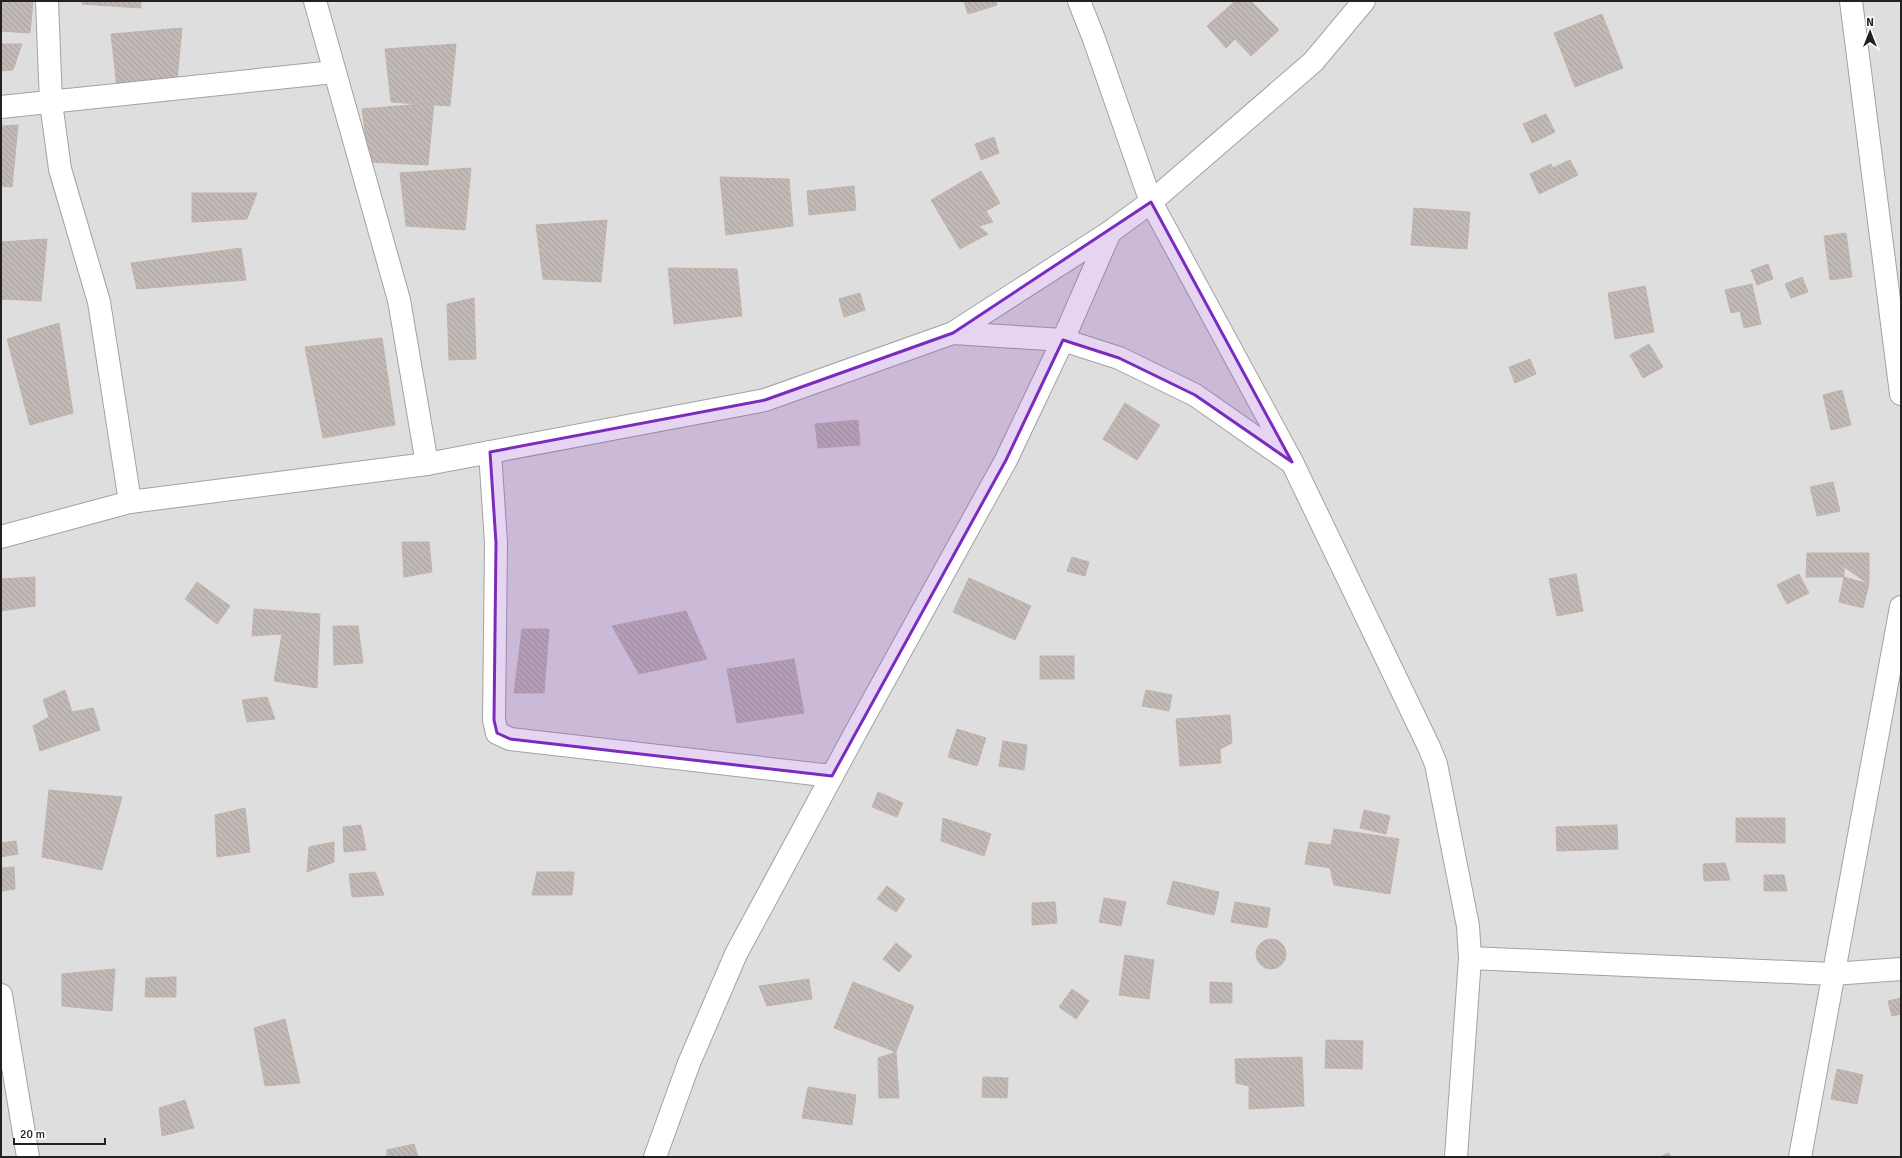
<svg xmlns="http://www.w3.org/2000/svg" width="1902" height="1158" font-family="Signika,sans-serif">
<defs>
<pattern id="building-back-hatch" width="6" height="6" patternUnits="userSpaceOnUse"><rect width="6" height="6" fill="#c1b9b5"/><path d="M-1 5l2 2M0 0l6 6M5-1l2 2" fill="none" stroke="#a69f9b"/></pattern>
</defs>
<rect width="100%" height="100%" fill="#f1ede8"/>
<rect fill="#dfdede" x="1" y="1" width="1900" height="1156"/>
<g fill="url(#building-back-hatch)" stroke="#c2b3ab">
<polygon points="1,1 33,1 30,33 1,31"/>
<polygon points="82,1 141,1 141,8 82,4"/>
<polygon points="964,1 996,1 997,5 968,14"/>
<polygon points="1235,1 1251,1 1279,30 1251,56 1235,39 1226,48 1207,26"/>
<polygon points="1602,14 1623,68 1575,87 1554,33"/>
<polygon points="182,28 176,90 117,87 111,34"/>
<polygon points="1,44 22,44 13,70 1,71"/>
<polygon points="456,44 450,106 391,102 385,49"/>
<polygon points="434,103 428,165 369,162 362,109"/>
<polygon points="1546,114 1555,132 1532,143 1523,124"/>
<polygon points="18,125 12,187 1,186 1,126"/>
<polygon points="994,137 999,153 981,160 975,144"/>
<polygon points="1570,160 1578,175 1560,184 1552,168"/>
<polygon points="1551,164 1560,184 1539,194 1530,174"/>
<polygon points="471,168 465,230 406,226 400,173"/>
<polygon points="981,171 1000,203 986,211 993,222 979,226 988,234 960,249 931,200"/>
<polygon points="720,177 789,179 793,226 726,235"/>
<polygon points="854,186 856,210 809,215 807,191"/>
<polygon points="192,193 257,193 247,219 192,222"/>
<polygon points="1414,208 1470,212 1467,249 1411,245"/>
<polygon points="607,220 601,282 543,279 536,225"/>
<polygon points="1846,233 1852,277 1830,280 1824,236"/>
<polygon points="47,239 41,301 1,299 1,242"/>
<polygon points="241,248 246,280 137,289 131,263"/>
<polygon points="1768,264 1773,279 1757,285 1751,270"/>
<polygon points="668,268 737,269 742,316 674,324"/>
<polygon points="1802,277 1808,292 1791,298 1785,284"/>
<polygon points="1752,284 1761,324 1744,328 1740,311 1731,313 1725,290"/>
<polygon points="1645,286 1654,332 1615,339 1608,293"/>
<polygon points="860,293 865,310 844,317 839,299"/>
<polygon points="474,298 476,359 449,360 447,304"/>
<polygon points="59,323 73,413 30,425 7,339"/>
<polygon points="382,338 395,425 323,438 305,347"/>
<polygon points="1649,344 1663,367 1643,378 1630,355"/>
<polygon points="1530,359 1536,374 1515,383 1509,367"/>
<polygon points="1842,390 1851,425 1831,430 1823,395"/>
<polygon points="1125,403 1160,425 1137,460 1103,439"/>
<polygon points="858,420 860,445 818,448 815,424"/>
<polygon points="1833,482 1840,511 1817,516 1810,487"/>
<polygon points="402,542 429,542 432,572 404,577"/>
<polygon points="1807,553 1844,553 1844,577 1806,577"/>
<polygon points="1844,553 1869,553 1869,584 1844,567"/>
<polygon points="1072,557 1089,562 1085,576 1067,571"/>
<polygon points="1576,574 1583,611 1557,616 1549,579"/>
<polygon points="1799,574 1809,593 1787,604 1777,585"/>
<polygon points="35,577 35,606 1,611 1,579"/>
<polygon points="1844,577 1869,584 1863,608 1839,602"/>
<polygon points="969,578 1031,606 1015,640 953,612"/>
<polygon points="197,582 230,606 217,624 185,599"/>
<polygon points="254,609 320,614 317,688 274,681 282,634 252,636"/>
<polygon points="686,611 707,659 639,674 612,626"/>
<polygon points="333,626 358,626 363,663 334,665"/>
<polygon points="522,629 549,629 544,693 514,693"/>
<rect x="1040" y="656" width="34" height="23"/>
<polygon points="794,659 804,713 737,723 727,669"/>
<polygon points="65,690 72,712 93,708 100,730 40,751 33,726 49,717 43,700"/>
<polygon points="1146,690 1172,695 1169,711 1142,706"/>
<polygon points="267,697 275,719 247,722 242,700"/>
<polygon points="1230,715 1232,743 1220,749 1221,763 1180,766 1176,719"/>
<polygon points="957,729 986,738 977,766 948,757"/>
<polygon points="1003,741 1027,745 1024,770 999,766"/>
<polygon points="49,790 122,797 102,870 42,857"/>
<polygon points="878,792 903,803 897,817 872,807"/>
<polygon points="245,808 250,852 217,857 215,815"/>
<polygon points="1364,810 1390,816 1386,834 1360,828"/>
<polygon points="943,818 991,834 984,856 941,841"/>
<polygon points="1736,818 1785,818 1785,843 1736,842"/>
<polygon points="361,825 366,850 344,852 343,827"/>
<polygon points="1617,825 1618,849 1557,851 1556,827"/>
<polygon points="1334,829 1399,839 1390,894 1334,885 1330,868 1305,864 1309,842 1331,845"/>
<polygon points="16,841 18,854 1,857 1,843"/>
<polygon points="334,842 334,862 307,872 309,847"/>
<polygon points="1725,863 1730,880 1704,881 1703,864"/>
<polygon points="14,867 15,889 1,891 1,868"/>
<polygon points="375,872 384,895 352,897 349,874"/>
<polygon points="537,872 574,872 572,895 532,895"/>
<polygon points="1764,875 1784,875 1787,891 1764,891"/>
<polygon points="1173,881 1219,892 1214,915 1167,904"/>
<polygon points="887,886 905,899 896,912 877,899"/>
<polygon points="1104,898 1126,902 1121,926 1099,922"/>
<polygon points="1055,902 1057,923 1032,925 1032,903"/>
<polygon points="1235,902 1270,908 1267,928 1231,922"/>
<circle cx="1271" cy="954" r="15"/>
<polygon points="896,943 912,956 899,972 883,959"/>
<polygon points="1125,955 1154,960 1149,999 1119,995"/>
<polygon points="115,969 112,1011 62,1006 62,974"/>
<polygon points="176,977 176,997 145,997 146,978"/>
<polygon points="809,979 812,999 767,1006 759,986"/>
<polygon points="853,982 914,1006 896,1052 834,1028"/>
<polygon points="1210,982 1232,983 1232,1003 1210,1003"/>
<polygon points="1072,989 1089,1001 1076,1019 1059,1007"/>
<polygon points="1901,998 1901,1014 1892,1016 1888,1001"/>
<polygon points="285,1019 300,1083 265,1086 254,1028"/>
<polygon points="1326,1040 1363,1041 1362,1069 1325,1068"/>
<polygon points="896,1052 899,1098 879,1098 878,1058"/>
<polygon points="1302,1057 1304,1106 1249,1109 1249,1086 1236,1083 1235,1059"/>
<polygon points="1837,1069 1863,1075 1857,1104 1831,1099"/>
<polygon points="983,1077 1008,1078 1007,1098 982,1097"/>
<polygon points="808,1087 856,1095 852,1125 802,1118"/>
<polygon points="185,1100 194,1128 162,1136 159,1108"/>
<polygon points="414,1144 418,1157 387,1157 387,1150"/>
<polygon points="1669,1153 1671,1157 1659,1157"/>
</g>
<g fill="none" stroke-linecap="round" stroke-linejoin="round">
<g stroke="#a2a2a2" stroke-width="24">
<g id="minor">
<polyline points="47,1 51,103 60,169 99,302 130,502"/>
<polyline points="315,1 399,300 427,464"/>
<polyline points="1079,1 1094,39 1151,202 1292,462 1429,747 1436,764 1468,926 1470,958 1456,1157"/>
<polyline points="1851,1 1901,394"/>
<polyline points="1,107 334,72"/>
<polyline points="953,333 1063,340 1119,358 1195,395 1288,460"/>
<polyline points="490,452 496,543 494,720 497,733 510,739 832,776"/>
<polyline points="1,537 130,502 427,464 765,400 953,333 1110,232 1151,202 1313,62 1364,1"/>
<polyline points="1470,958 1833,974 1901,969"/>
<polyline points="1,995 28,1157"/>
<polyline points="655,1157 689,1063 736,954 859,726 1006,460 1063,340 1110,232"/>
<polyline points="1800,1157 1901,607"/>
</g>
</g>
<use href="#minor" stroke="#fff" stroke-width="22"/>
</g>
<path fill="#7b2cbf" fill-opacity="0.2" stroke="#7b2cbf" stroke-width="3" stroke-linejoin="round" d="M1151,202L1292,462L1195,395L1119,358L1063,340L1006,460L832,776L510,739L497,733L494,720L496,543L490,452L765,400L953,333Z"/>
<rect width="1902" height="1158" fill="none" stroke="#212121" stroke-width="4"/>
<g transform="translate(1870 32)" stroke="#ffffff" stroke-width="3" paint-order="stroke">
<path d="M0-3L7 15L0 10L-7 15Z" fill="#212121"/>
<text y="-6" font-size="11" font-weight="bold" text-anchor="middle" fill="#212121">N</text>
</g>
<path d="M14 1138v6h91v-6" fill="none" stroke="#212121" stroke-width="2"/>
<text x="20" y="1138" font-size="12" fill="#212121" stroke="#ffffff" stroke-width="3" paint-order="stroke">20 m</text>
</svg>
